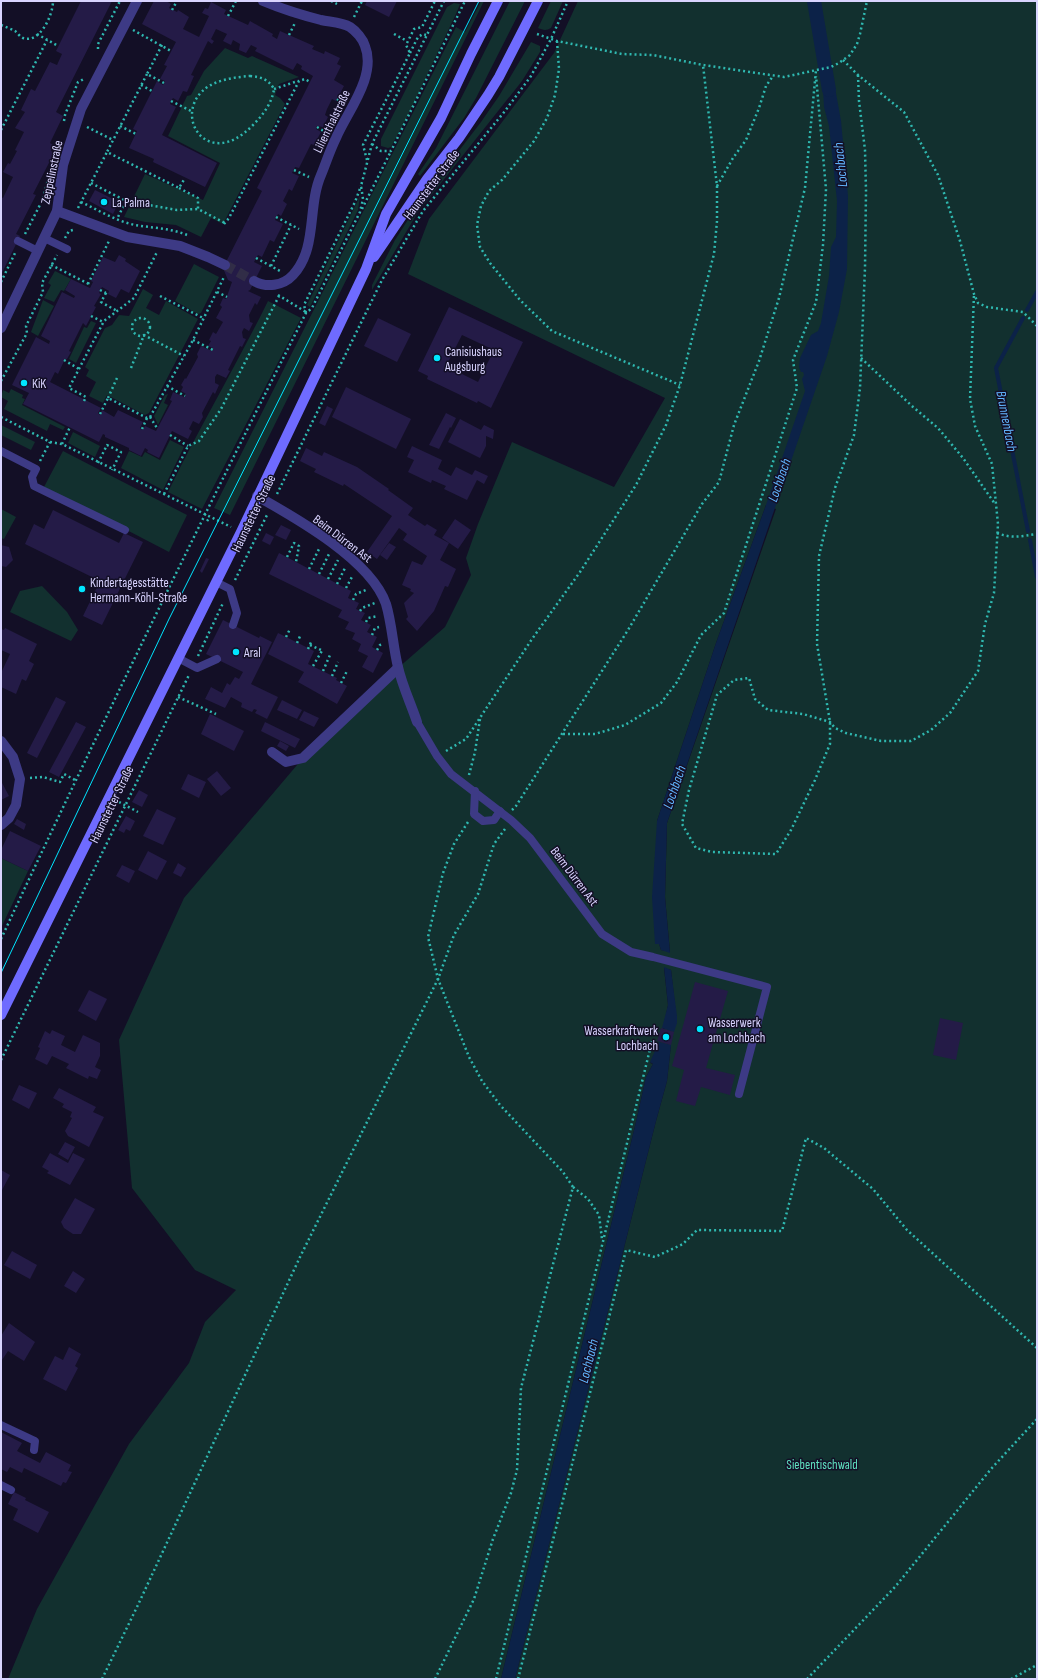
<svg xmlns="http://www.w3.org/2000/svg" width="1038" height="1680" font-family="'Sofia Sans Condensed',sans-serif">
<rect width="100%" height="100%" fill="#130f26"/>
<g fill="#12302f" fill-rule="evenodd">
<polygon points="481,1 484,1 230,515 214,508 456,27 465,32"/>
<polygon points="510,1 525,1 476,98 464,118 420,176 418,174 436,148"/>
<path d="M551,1H563L551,28C546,31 543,30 538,28Z"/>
<path d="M578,1H1037V1679H515L656,1121L667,1081L671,1045L650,1063L653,1064L646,1077L636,1122L501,1679H8L37,1609L129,1444L189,1363L205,1322L236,1290L195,1270L132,1188L119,1040L184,898L303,758L398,668L445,627L471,575L466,558L478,524L512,442L614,487L665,398L408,274L429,219L554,53ZM766,505L776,509L667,823L665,897L670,952L661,950L659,944L657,821L716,643ZM664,968L671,970L677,1023L663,1029L668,1005Z"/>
<polygon points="454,3 460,4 456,14 407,117 391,147 388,148 381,146 381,139 447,7"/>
<polygon points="531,42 540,46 540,52 522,81 418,212 372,290 372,285 395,240 418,204 481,122 499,96"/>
<polygon points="225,48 248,58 252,56 299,77 279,84 275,95 280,98 285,104 223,224 211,218 201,237 176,225 145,222 124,217 145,174 203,200 220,163 168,136 187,96 191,95 204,71"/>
<polygon points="360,196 358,210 310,307 307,305"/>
<polygon points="194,264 219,277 201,313 198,314 175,301"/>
<polygon points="55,271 71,279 64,291 61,290 54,302 44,298 51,285 48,283"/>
<polygon points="143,289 153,295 146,308 159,315 166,301 198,319 149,413 145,415 107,395 103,403 89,396 96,382 86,376 89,370 85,367 105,328 112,325 119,315 129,316"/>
<polygon points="43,300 54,306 38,336 31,332"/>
<path d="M268,301L301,318L202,509L168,492C199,428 236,366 268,301Z"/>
<polygon points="91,321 96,323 76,363 69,359 84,327 87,328"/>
<polygon points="11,389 23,395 22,398 25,399 22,405 65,427 63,430 50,424 47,431 4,409 8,401 1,397 3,390 9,393"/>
<polygon points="168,394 164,403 168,405 158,425 154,416 165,395"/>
<polygon points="1,425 35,442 31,450 1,435"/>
<polygon points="73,432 100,446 95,457 68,443"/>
<polygon points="170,440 184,447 163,490 121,468 129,451 142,457 145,452 160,460"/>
<polygon points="63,451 187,515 169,552 44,487"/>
<polygon points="1,509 16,517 4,539 1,538"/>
<polygon points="42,586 67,612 78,630 71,641 10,612 20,591"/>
<polygon points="1,858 28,871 1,928"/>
</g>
<g fill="#0c2248">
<polygon points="832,71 841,121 848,196 847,269 839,312 827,356 667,823 665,897 670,953 661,950 659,944 655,944 652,897 657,821 716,643 766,505 805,391 802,379 804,375 803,372 801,372 799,367 800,358 811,335 818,331 821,323 829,276 831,247 836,237 837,201 829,126 824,107 822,73"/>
<polygon points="664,967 671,970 677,1016 677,1023 674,1032 662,1028 668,1005"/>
<polygon points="659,1042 671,1045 667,1081 656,1121 515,1679 501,1679 636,1122 646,1077 653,1064 650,1062"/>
</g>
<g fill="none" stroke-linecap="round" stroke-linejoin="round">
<g stroke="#0c2248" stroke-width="4">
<polyline points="1027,310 1037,292"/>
<polyline points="1023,318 996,368 1028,531"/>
<polyline points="1030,540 1037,577"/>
</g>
<polyline stroke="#0c2248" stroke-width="14" points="814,1 829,90"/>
</g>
<g fill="#241b47" fill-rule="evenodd">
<polygon points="81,1 112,1 56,112 63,116 50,143 53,145 51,151 54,153 33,194 36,195 16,234 20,236 1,275 1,197 3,198 13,177 3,172 8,163 10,164 17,151 15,150 24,132 15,128 25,112 21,110 31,89 35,91 50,62 57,65 62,54 56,51"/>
<polygon points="154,1 166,1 171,4 169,8 177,12 178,10 189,17 183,29 199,37 209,16 202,13 205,8 208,9 211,2 226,10 224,14 248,25 250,21 273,34 272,36 277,39 280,31 314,46 312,49 324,54 325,51 340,58 337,64 341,66 334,80 344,86 336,101 332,99 327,109 325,115 328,117 323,127 317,126 316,129 321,132 314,145 311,144 299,168 295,167 292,173 299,176 292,191 289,189 283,201 287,204 281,216 278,214 275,220 283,224 274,242 270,240 262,257 258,255 254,262 262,266 250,290 248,291 261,297 257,305 255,303 249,315 250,322 253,323 249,331 244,328 242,332 243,338 246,339 242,347 240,346 228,370 230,371 226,378 217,374 215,377 215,383 219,385 215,394 213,392 202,413 203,417 199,424 193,421 189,429 192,431 188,439 172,431 159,458 147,452 148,450 145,448 141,456 129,450 129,448 105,437 105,435 103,434 99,442 23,404 29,393 12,385 36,337 49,344 50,341 41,336 62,292 74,298 75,296 65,290 71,279 90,288 93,282 91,281 103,257 115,262 119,255 126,259 125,261 140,271 129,293 121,289 116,298 108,294 109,291 102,287 99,293 101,294 94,306 96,307 86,326 83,323 69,351 71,352 67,359 65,359 58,374 55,372 50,382 101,408 98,413 100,415 102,410 114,417 118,410 143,422 140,428 143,430 145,426 156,431 172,401 170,400 173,392 184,397 185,396 186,394 181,391 183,387 181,385 185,378 186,379 198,357 197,354 201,346 212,351 213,350 213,348 208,346 211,341 209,340 213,332 216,334 223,322 216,318 222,307 220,305 223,298 226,299 232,282 228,280 223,268 262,191 257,188 313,76 301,69 302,66 297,63 293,70 255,51 257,48 251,45 246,53 239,50 240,44 233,40 231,45 223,41 227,34 216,29 211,39 214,41 212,44 208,41 191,75 194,76 187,92 183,91 178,101 173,98 171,101 170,104 176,107 162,135 217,163 205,187 153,162 154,159 129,148 137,131 133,129 157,81 163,85 165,81 160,79 167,66 164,65 176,42 142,24"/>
<polygon points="367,1 397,1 389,17 365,5"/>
<polygon points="95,190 119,202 113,214 89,201"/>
<path d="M449,307L523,342L491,408L478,401L477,403L427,379L428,376L418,371ZM462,335L494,350L478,382L446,366Z"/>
<polygon points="378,318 411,334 397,362 364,346"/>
<polygon points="346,387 411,419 396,449 332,417"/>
<polygon points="327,406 333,409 325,426 319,423"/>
<polygon points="446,413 456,418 451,428 450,427 439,449 429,445"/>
<polygon points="460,419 481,430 484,425 494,430 493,439 486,436 486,446 480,458 448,442"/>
<polygon points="412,446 442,460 438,469 451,476 456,467 472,475 475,470 488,476 484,484 477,480 467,500 444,489 446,486 432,480 431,483 408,472 414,460 407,457"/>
<polygon points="306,448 322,456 324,452 357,467 389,489 388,490 413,508 408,515 425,526 427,524 437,530 434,535 449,543 440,560 456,569 448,587 445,586 434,611 417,631 406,619 408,617 404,603 414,593 410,591 411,589 402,585 412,561 422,565 427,556 403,540 407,534 399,528 377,559 367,552 392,516 344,484 343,486 314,472 316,469 300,461"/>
<polygon points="53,510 119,543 124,533 143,542 102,625 83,616 100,581 25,544 34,524 44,529"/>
<polygon points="455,519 471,530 458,549 442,538"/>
<polygon points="281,525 291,530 286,540 275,535"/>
<polygon points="266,533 274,537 270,545 262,541"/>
<polygon points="389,543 396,547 387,560 380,555"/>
<polygon points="1,545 9,547 13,560 6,567 1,566"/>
<polygon points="279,553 351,591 348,598 359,603 356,609 365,613 361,620 371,625 367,632 377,637 372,647 383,653 373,673 362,667 368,656 358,651 361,644 352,639 355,633 345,629 349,622 338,617 342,610 269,574"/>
<polygon points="206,558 209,559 202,573 200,571"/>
<polygon points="223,620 259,638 260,636 272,642 251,684 278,697 267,719 255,713 257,710 254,709 252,712 241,707 242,703 231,697 225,708 205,699 211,687 222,693 227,683 230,685 235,677 239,679 243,672 206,654"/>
<polygon points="5,628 37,644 29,661 34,664 26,681 22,679 16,694 1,687 1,673 10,654 1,650 1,629 4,630"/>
<polygon points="278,633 314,651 308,664 337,678 336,680 347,686 337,704 298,682 304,672 268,654"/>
<polygon points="56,697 66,702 37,758 27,753"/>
<polygon points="282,700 302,710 297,719 277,710"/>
<polygon points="304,711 319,718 314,727 299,720"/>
<polygon points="210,714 244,731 234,751 201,734"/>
<polygon points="76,722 86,727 59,777 49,772"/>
<polygon points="265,722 300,739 295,748 261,731"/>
<polygon points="280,741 289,746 286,751 277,746"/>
<polygon points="217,771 231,788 221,796 207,779"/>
<polygon points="188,774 206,782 199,798 181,789"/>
<polygon points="1,781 9,796 1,800"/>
<polygon points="139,790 148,795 142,807 132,802"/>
<polygon points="157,809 176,818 163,845 143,836"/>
<polygon points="126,816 135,821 130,831 126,829 124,833 118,830"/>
<polygon points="17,819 26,824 24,830 14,824"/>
<polygon points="10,831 41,846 28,871 1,858 1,850"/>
<polygon points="148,851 167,861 157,880 138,870"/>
<polygon points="178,863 186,868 181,877 173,873"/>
<polygon points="122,865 135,871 129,883 116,876"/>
<polygon points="695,982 728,991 706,1068 735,1075 730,1095 701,1087 695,1106 676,1101 684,1070 672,1066"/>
<polygon points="89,990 107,999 96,1021 78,1011"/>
<polygon points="940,1018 963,1023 956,1060 933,1055"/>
<polygon points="661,1028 674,1032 671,1045 657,1041"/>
<polygon points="52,1030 65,1036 61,1045 75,1052 83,1035 100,1043 100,1056 95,1067 101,1070 97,1079 89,1076 88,1079 66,1068 69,1064 52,1056 47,1065 35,1059 40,1048 38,1047 45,1031 50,1034"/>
<polygon points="19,1085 37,1093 29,1109 12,1100"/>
<polygon points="59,1088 96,1107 93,1112 104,1117 89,1147 68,1136 65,1131 72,1118 70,1117 72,1112 62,1107 64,1104 53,1098"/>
<polygon points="65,1142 75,1147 68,1160 58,1154"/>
<polygon points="50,1153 68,1163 73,1153 85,1159 70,1185 47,1173 49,1171 42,1167"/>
<polygon points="1,1170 10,1175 1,1192"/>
<polygon points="75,1198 95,1209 81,1234 73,1234 64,1228 61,1222"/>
<polygon points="12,1251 37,1265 30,1279 4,1265"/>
<polygon points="73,1271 85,1279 76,1293 64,1286"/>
<polygon points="9,1323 35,1342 24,1361 8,1351 2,1360 1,1359 1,1336"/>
<polygon points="69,1347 81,1354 75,1366 78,1368 66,1391 43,1379 55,1356 63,1360"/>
<polygon points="1,1432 22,1443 17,1451 40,1463 46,1452 71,1465 68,1471 72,1472 66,1483 63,1482 61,1486 24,1468 22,1473 10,1467 7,1472 1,1469"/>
<polygon points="14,1492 26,1498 25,1500 49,1512 38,1533 13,1520 18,1509 8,1504"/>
</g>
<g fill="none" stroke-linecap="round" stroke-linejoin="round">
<polyline stroke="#312d47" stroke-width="10" stroke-dasharray="10 5" stroke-linecap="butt" points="225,265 254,281"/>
<g stroke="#2fb8b0" stroke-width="2.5" stroke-dasharray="2 3" stroke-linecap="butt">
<polyline points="331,1 337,4"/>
<polyline points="172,10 177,1"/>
<polyline points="228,16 236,1"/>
<polyline points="354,17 362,1"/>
<path d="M1,25C6,27 11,29 15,31C18,33 20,37 23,38C40,44 53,15 53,1"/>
<polyline points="133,30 171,51"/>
<polyline points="37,34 58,46"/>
<polyline points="394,34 407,41"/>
<polyline points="537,34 557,41 622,54 653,55 703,65 784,77 831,67 839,63 850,55 857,44 860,34 867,1"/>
<polyline points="289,35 295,23"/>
<polyline points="557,41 559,69 555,95 547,118 534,141 502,180 489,191 481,206 477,225 480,247 490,263 520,300 552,331 680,385"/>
<polyline points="162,45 147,74 164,83"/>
<polyline points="98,49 98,44 120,1"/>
<polyline points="410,53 418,37 423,34 426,35"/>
<polyline points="843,60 858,75 904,112 938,175 960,241 974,294 978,303 987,307 1023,312 1037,326"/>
<polyline points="147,74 107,152 179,188 185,178"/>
<polyline points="858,75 859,101 865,150 866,191 865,268 860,388 854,435 835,488 819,556 817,644 830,722 830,744 815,780 791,830 776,854 712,852 696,848 682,824 689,790 717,695 734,680 749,678 755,699 768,710 803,714 830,722 835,728 846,733 881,741 911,741 931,730 950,713 978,671 985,624 994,593 998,524 992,464 975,426 970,399 974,294"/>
<path d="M250,76C261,77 268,79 274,89C272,103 263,115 253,125C206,174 169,111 209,86C221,79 237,77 250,76Z"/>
<polyline points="141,85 152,91"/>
<polyline points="274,89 298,81"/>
<polyline points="337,99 343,103"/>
<polyline points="171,101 193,112"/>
<polyline points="64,121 65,115 78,82 84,79"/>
<polyline points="120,126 136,134"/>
<polyline points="87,127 113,140"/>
<polyline points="317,127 327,133"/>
<polyline points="1,130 47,40"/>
<polyline points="372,144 381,151 391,151 465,1"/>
<polyline points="367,160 363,145 410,53 406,45 414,29 422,27 435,1"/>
<polyline points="294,170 309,177"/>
<polyline points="91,183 126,201 117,219"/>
<polyline points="717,186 733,158 746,140 759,108 766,86 773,76"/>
<polyline points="179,188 198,198 198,209 225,223"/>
<polyline points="126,201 177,210 198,209"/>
<path d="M81,202C98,210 116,221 135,225C152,228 170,228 187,235"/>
<polyline points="78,208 107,152"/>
<polyline points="362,209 391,151"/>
<polyline points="276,217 299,229"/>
<polyline points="224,224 229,218 299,81 305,79 310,82"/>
<polyline points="25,234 43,199 49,176"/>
<polyline points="65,238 69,231 73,230"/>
<polyline points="256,258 280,271"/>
<polyline points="51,265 91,285"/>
<polyline points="271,266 291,225"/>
<polyline points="1,282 16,251"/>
<polyline points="88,284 109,241"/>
<polyline points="100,290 106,293 107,290"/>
<polyline points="217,292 227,297"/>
<polyline points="106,293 101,302 117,311"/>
<polyline points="278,295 306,312"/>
<polyline points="160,296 203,318"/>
<polyline points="306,313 304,305 355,202 361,186"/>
<polyline points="91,316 103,322"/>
<circle cx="141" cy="327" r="9"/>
<polyline points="193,340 213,350"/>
<polyline points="861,358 913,407 938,428 963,458 995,504"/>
<polyline points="64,360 79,369"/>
<polyline points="131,368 144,335 184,356"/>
<polyline points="1,381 27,333 26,326 43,292 42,283 57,255"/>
<polyline points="167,386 185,396"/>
<polyline points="108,398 117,378"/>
<polyline points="84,401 86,397 69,388 104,321 134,298 157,252"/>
<polyline points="100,414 108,398 147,418 150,417"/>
<polyline points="1,417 50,442 62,444 231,527"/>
<polyline points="150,417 193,340 224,277"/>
<polyline points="150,417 157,428"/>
<polyline points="142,429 147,418"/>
<polyline points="170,435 188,446"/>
<polyline points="62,444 70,427"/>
<polyline points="40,461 50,442"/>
<polyline points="98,463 107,445 121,452 112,470"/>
<polyline points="164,494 188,446 199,441 221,409 279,296"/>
<polyline points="277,494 382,280 423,211 505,111 531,76 551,39 568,1"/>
<polyline points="207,521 210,517"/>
<path d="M997,533C1012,539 1022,536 1037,534"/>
<polyline points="287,557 294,543 299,546 296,562"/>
<polyline points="309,569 320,547"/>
<polyline points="319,574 329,554"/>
<polyline points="328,579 338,560"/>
<polyline points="235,580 267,515"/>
<polyline points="337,584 345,568"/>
<polyline points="346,588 353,575"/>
<polyline points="353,600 356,594 366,590"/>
<polyline points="360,611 362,608 375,603"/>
<polyline points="366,622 368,618 378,616"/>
<polyline points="372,635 375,628 379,627"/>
<polyline points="286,637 290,629"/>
<polyline points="297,643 301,634"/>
<polyline points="310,645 321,650"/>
<polyline points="308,649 312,640"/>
<polyline points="377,650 380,645 384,644"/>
<polyline points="198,656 223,603"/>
<polyline points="313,666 323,649"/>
<polyline points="323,671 330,655"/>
<polyline points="332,676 338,662"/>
<polyline points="341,683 347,671"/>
<polyline points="178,697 216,714"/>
<polyline points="563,734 595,734 625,725 661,703 677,682 701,635 724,613 797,388 793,360 816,302 823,245 826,189 816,76"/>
<polyline points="446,751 466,739 532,639 580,572 636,485 666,425 680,385 714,254 717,221 717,186 703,65"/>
<polyline points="469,775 475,752 480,719"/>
<polyline points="30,778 43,777 60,782 64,774 75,780"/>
<polyline points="119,802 138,812"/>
<polyline points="512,810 516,806 628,630 702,504 719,482 734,425 759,361 779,298 805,188 816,70"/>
<path d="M1,939C99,729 201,520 306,313L312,308L360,212L363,199L361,186L372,144L444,1"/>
<polyline points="1,1060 189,675"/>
<polyline points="573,1187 588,1199 599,1215 602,1239"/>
<polyline points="102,1679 137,1607 300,1257 438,979 454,935 478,894 494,844 505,829"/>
<polyline points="435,1679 474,1599 493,1539 511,1493 517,1470 521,1388 573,1187 563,1172 500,1105 482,1081 469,1057 438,979 428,937 443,873 454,844 468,822"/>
<polyline points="496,1679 652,1041"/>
<polyline points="518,1679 626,1250 655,1257 683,1244 697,1230 782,1231 806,1138 824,1148 873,1189 907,1230 1037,1348"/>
<polyline points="807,1679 895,1587 991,1469 1037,1419"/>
<polyline points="1011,1679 1037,1665"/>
</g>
<g stroke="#3d3a85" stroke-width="8">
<polyline points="44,238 67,249"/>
<polyline points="18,241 38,251"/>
<polyline points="1,451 36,469 32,477 34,486 125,530"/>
<polyline points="216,582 230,589 237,613 233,625"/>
<polyline points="178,658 197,668 217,659"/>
<polyline points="417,722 437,756 451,774 511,820 530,838 602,934 631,952 653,957 767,987 739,1094"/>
<polyline points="475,791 474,814 483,821 494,820 500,811"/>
<polyline points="1,1425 35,1441 34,1450"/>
<polyline points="1,1485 11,1490"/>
</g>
<g stroke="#3d3a85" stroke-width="10">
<polyline points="57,211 127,237 180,246 208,257 225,265"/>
<path d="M254,281C266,288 283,286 293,275C318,248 307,207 321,175C326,163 330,150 336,138C347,112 377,76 365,46C363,39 356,31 350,27C342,22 330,22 321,20C301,15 282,9 263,1"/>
<polyline points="1,328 57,211 63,165 81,109 137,1"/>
<path d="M257,496C296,518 371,560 386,604C392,624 393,647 398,667C402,685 411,704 417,722"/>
<polyline points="1,741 13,757 20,779 16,805 9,818 1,825"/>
<polyline points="272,752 286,762 303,758 398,668"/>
</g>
<g stroke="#6f6bff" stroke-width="10">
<polyline points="374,257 427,179 459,138 488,95 499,77 538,1"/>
<polyline points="1,1015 241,532 366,269 386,214 441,118 471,54 498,1"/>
</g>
<polyline stroke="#00e5ff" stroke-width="1" points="1,973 169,619 479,1"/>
</g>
<g fill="#00e5ff" stroke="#130f26" stroke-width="1.5">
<circle cx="104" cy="202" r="4"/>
<circle cx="437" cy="358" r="4"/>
<circle cx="24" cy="383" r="4"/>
<circle cx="82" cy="589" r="4"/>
<circle cx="236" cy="652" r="4"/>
<circle cx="700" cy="1029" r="4"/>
<circle cx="666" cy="1037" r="4"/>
</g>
<g text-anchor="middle" stroke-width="3" stroke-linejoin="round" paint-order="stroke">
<g font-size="13" fill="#d9d4ff" stroke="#130f26">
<text transform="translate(331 121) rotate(-64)" y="5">Lilienthalstraße</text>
<text transform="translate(51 172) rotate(-78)" y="5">Zeppelinstraße</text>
<text transform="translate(431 184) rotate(-53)" y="5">Haunstetter Straße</text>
<text transform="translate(253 513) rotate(-64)" y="5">Haunstetter Straße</text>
<text transform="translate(343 538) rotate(37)" y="5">Beim Dürren Ast</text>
<text transform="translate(111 804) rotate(-64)" y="5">Haunstetter Straße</text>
<text transform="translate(575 876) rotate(53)" y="5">Beim Dürren Ast</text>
</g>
<g font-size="13" fill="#d9d4ff" stroke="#130f26" text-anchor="start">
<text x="112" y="207">La Palma</text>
<text x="445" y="356">Canisiushaus<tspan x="445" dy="15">Augsburg</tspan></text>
<text x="32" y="388">KiK</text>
<text x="90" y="587">Kindertagesstätte<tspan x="90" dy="15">Hermann-Köhl-Straße</tspan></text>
<text x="244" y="657">Aral</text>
<text x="708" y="1027">Wasserwerk<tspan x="708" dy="15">am Lochbach</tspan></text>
<text x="658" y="1035" text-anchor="end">Wasserkraftwerk<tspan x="658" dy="15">Lochbach</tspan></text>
</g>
<g font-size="13" fill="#5fe0c0" stroke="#130f26">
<text x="822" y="1469">Siebentischwald</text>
</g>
<g font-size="14" font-style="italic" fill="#62b6ff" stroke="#130f26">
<text transform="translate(840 165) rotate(-96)" y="5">Lochbach</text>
<text transform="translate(1007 421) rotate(79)" y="5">Brunnenbach</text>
<text transform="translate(779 480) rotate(-71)" y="5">Lochbach</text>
<text transform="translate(674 787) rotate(-71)" y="5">Lochbach</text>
<text transform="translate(588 1361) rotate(-76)" y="5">Lochbach</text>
</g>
</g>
<rect width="1038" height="1680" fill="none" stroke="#d9d4ff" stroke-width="4"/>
</svg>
